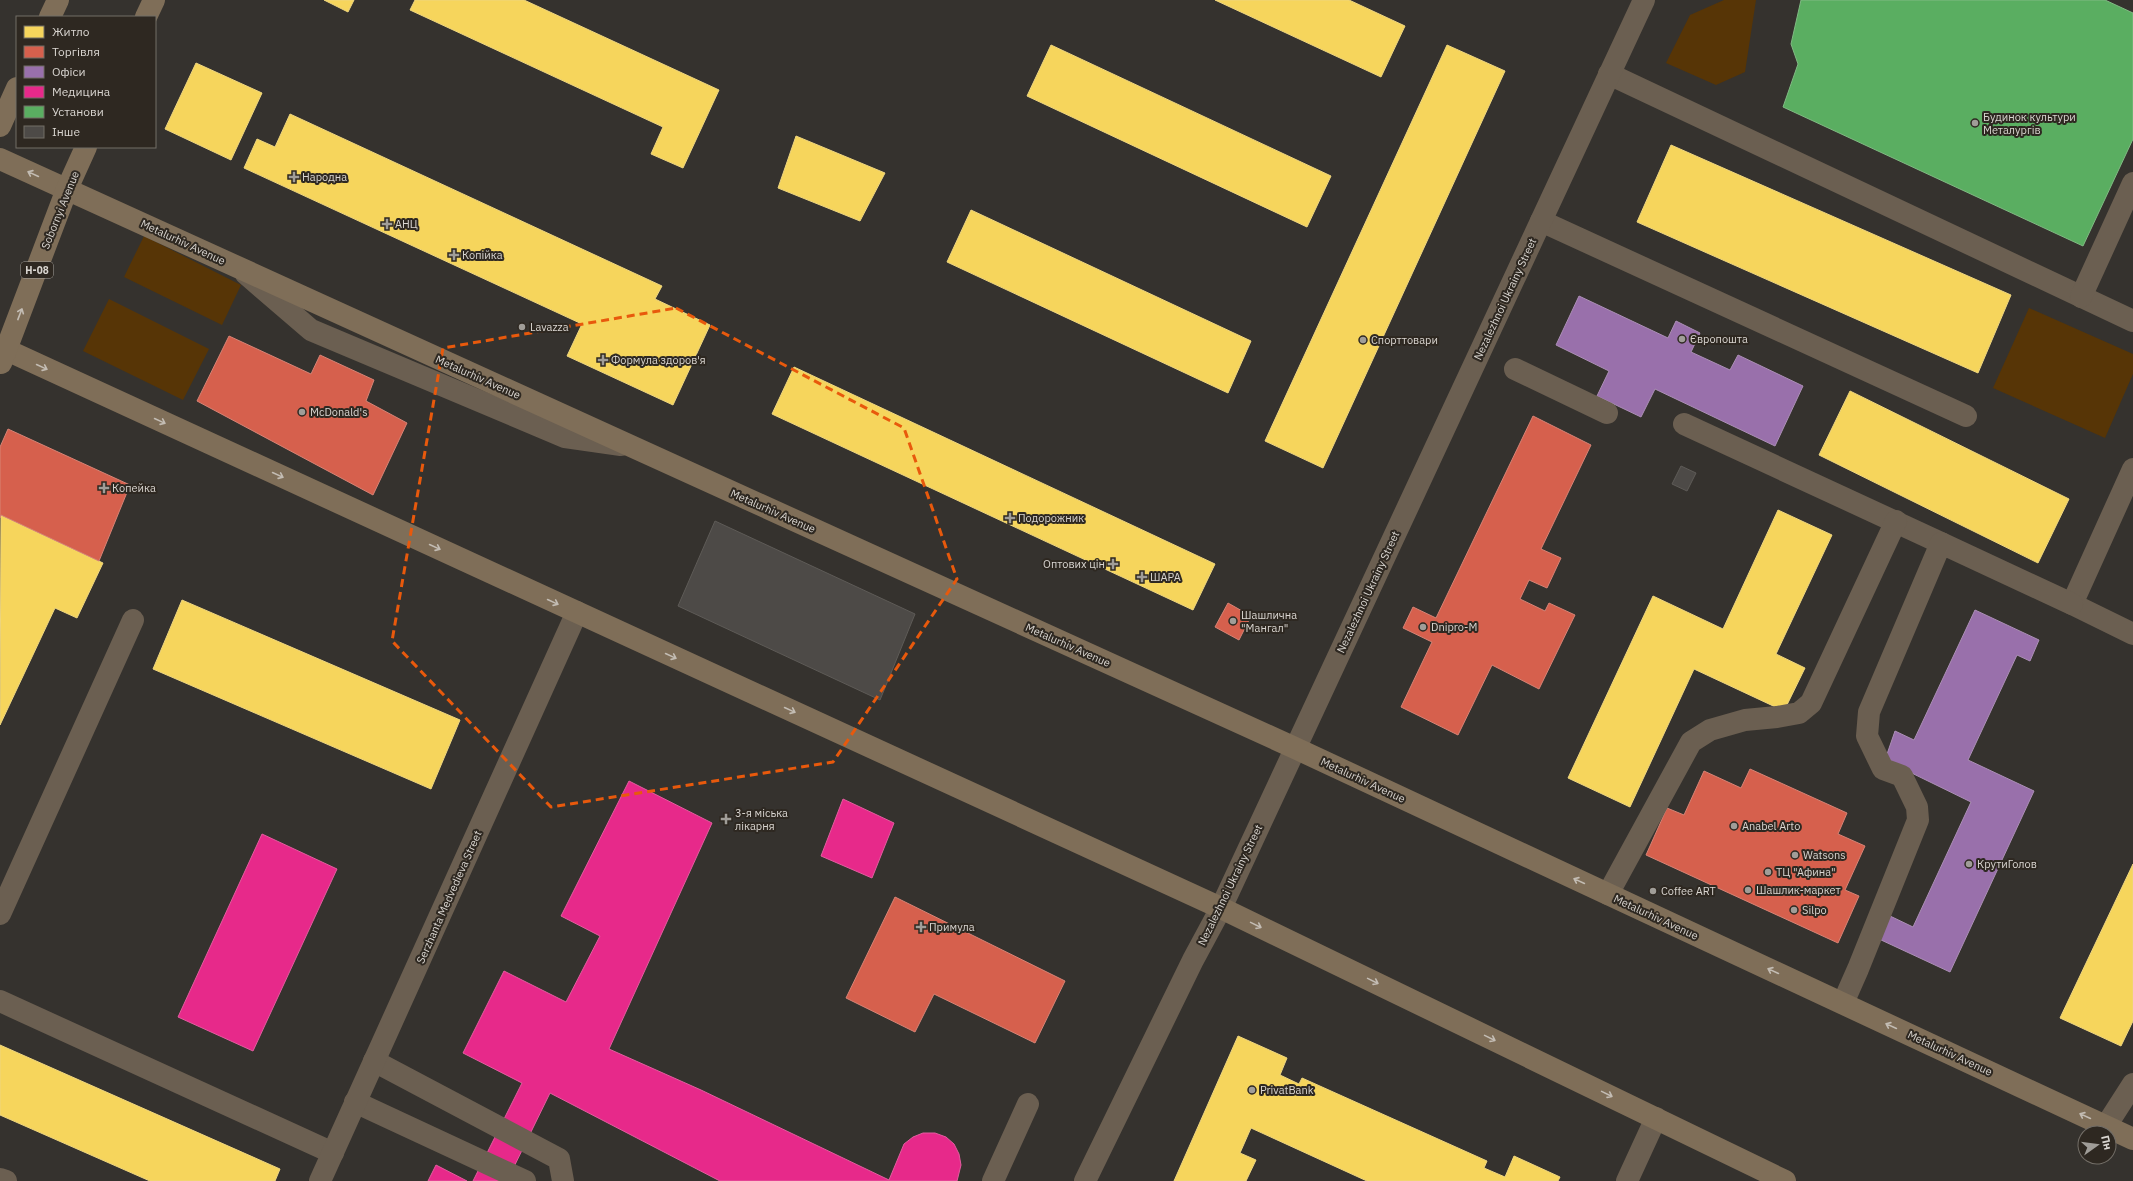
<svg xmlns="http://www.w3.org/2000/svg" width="2133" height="1181" font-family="'IBM Plex Sans',sans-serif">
<rect width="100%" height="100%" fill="#35322e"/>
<g fill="#573506">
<polygon points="1724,0 1756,0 1745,72 1716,85 1666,63 1690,15"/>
<polygon points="144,236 241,285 222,325 124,277"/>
<polygon points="109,299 209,349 183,400 83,351"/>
<polygon points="2029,308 2133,354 2133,374 2105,438 1993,388"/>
</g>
<g fill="#f6d55c" stroke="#eed57f">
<polygon points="324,0 354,0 348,12"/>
<polygon points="415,0 524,0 719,90 683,168 651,154 663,127 410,10"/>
<polygon points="1215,0 1349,0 1405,26 1381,77"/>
<polygon points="1051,45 1331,176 1307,227 1027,96"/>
<polygon points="1447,45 1505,71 1323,468 1265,441"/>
<polygon points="196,63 262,93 231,160 165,129"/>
<polygon points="290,114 662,286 655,299 710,325 673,405 567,356 582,324 244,168 257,139 275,147"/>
<polygon points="796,136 885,173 860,221 778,188"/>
<polygon points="1671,145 2011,295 1978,373 1637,222"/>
<polygon points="971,210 1251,341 1228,393 947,262"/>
<polygon points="794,367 1215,564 1193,610 772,414"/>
<polygon points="1850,391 2069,499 2038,563 1819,455"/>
<polygon points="1778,510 1832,535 1776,654 1805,668 1784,711 1694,669 1630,807 1568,778 1653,596 1723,629"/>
<polygon points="1,515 103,563 77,618 55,608 0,725"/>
<polygon points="182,600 460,720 431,789 153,669"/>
<polygon points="2133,864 2133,1021 2121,1046 2060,1018"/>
<polygon points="1238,1036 1287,1058 1280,1075 1299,1084 1302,1078 1487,1161 1484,1168 1505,1177 1514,1156 1560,1177 1558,1181 1367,1181 1251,1128 1240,1153 1256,1160 1246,1181 1174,1181"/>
<polygon points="0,1045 280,1169 275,1181 150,1181 0,1115"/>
</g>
<g fill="#d6604d" stroke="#d78375">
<polygon points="229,336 311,374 320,355 374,380 366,401 407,423 373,495 197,401"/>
<polygon points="1533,416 1591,445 1541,549 1561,558 1547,588 1529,580 1520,599 1545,611 1549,603 1575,615 1539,689 1492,665 1458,735 1401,707 1432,642 1403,628 1413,607 1436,618"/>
<polygon points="8,429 130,485 99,561 1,515 0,518 0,447"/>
<polygon points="1228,603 1251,616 1239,640 1215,627"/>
<polygon points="1750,769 1847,813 1838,834 1865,846 1845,890 1859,896 1838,943 1646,855 1667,808 1684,815 1704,771 1741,788"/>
<polygon points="895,897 1065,981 1035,1043 934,994 915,1032 846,998"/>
</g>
<g fill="#9970ab" stroke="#ac8fb6">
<polygon points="1579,296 1668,338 1676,321 1700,333 1691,352 1730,370 1738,355 1803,386 1775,446 1655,389 1641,417 1597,396 1609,371 1556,345"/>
<polygon points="1975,610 2039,640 2030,661 2017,655 1968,760 2034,791 1950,972 1879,939 1890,916 1913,927 1971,802 1885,760 1895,731 1914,740"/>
</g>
<g fill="#e7298a" stroke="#e35d9f">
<polygon points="629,781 712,823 609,1049 701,1090 889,1180 904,1144 913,1137 923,1133 935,1133 946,1137 954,1144 959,1154 961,1165 957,1181 720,1181 550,1093 507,1181 473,1181 522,1083 463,1053 504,971 566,1002 600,936 561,916"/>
<polygon points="843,799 894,823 872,878 821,856"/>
<polygon points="262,834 337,869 253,1051 178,1017"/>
<polygon points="436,1165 467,1181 428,1181"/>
</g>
<polygon fill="#5aae61" stroke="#80ba83" points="1801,0 2105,0 2133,13 2133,139 2083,246 1783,107 1798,64 1791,44"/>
<g fill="#4d4a47" stroke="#5e5b57">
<polygon points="1681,466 1696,473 1687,491 1672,484"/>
<polygon points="715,521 915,614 880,700 678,606"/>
</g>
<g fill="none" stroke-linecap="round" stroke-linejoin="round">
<g stroke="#6b5f51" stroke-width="22">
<polyline points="1609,74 2133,321"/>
<polyline points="1541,221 1966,416"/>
<polyline points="246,274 311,330 565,437 621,445"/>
<polyline points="2081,297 2133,183"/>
<polyline points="1515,369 1607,413"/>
<polyline points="1684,424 1941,543"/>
<polyline points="2133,469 2072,604 2133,634"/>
<polyline points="1608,894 1691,742 1710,730 1745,720 1777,717 1799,713 1811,703 1896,521"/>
<polyline points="0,914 133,620"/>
<polyline points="0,1001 333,1153"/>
<polyline points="1843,1003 1858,969 1918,820 1917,807 1902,776 1883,769 1867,736 1869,712 1941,543 2072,604"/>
<polyline points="374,1061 559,1159 563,1181"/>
<polyline points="355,1102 525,1181"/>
<polyline points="2106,1126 2133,1084"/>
<polyline points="0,1179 6,1181"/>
<polyline points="320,1181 577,612"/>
<polyline points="993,1181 1028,1104"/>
<polyline points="1085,1181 1193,960 1221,908 1644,0"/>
<polyline points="1627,1181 1656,1118"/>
</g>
<g stroke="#7f6e58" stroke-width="22">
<polyline points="50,17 58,0"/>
<polyline points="146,17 154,0"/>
<polyline points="0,126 17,88"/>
<polyline points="0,159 1295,748 2133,1139"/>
<polyline points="0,347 1221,908 1785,1181"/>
<polyline points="1,363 67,189 86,147"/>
</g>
</g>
<defs><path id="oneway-shaft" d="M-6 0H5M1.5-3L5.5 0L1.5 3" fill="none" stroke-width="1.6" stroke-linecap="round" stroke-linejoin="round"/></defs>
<g stroke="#c3bcb3">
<use href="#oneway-shaft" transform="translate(33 174) rotate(-155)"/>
<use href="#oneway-shaft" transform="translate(20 314) rotate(-69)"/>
<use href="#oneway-shaft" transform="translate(42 367) rotate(25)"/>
<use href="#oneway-shaft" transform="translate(160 421) rotate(25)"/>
<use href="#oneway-shaft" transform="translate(278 475) rotate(25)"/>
<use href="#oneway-shaft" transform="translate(435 547) rotate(25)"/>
<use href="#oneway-shaft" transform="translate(553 602) rotate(25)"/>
<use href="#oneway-shaft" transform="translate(671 656) rotate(25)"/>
<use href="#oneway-shaft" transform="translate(790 710) rotate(25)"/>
<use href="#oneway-shaft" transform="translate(1579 881) rotate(-155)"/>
<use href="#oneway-shaft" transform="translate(1256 925) rotate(26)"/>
<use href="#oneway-shaft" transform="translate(1773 971) rotate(-155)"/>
<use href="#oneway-shaft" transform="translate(1373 981) rotate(26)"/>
<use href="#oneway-shaft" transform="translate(1891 1026) rotate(-155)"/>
<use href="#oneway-shaft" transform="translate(1490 1038) rotate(26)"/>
<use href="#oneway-shaft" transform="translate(1607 1094) rotate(26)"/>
<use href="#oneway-shaft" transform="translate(2085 1116) rotate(-155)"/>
</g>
<path fill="none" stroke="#e8590c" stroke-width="3" stroke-dasharray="8 5" stroke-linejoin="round" d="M676,308L904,428L957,579L833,762L551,807L392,641L443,348Z"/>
<g fill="#a09d98" stroke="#2e2821" stroke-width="1.5">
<circle cx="1975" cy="123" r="4"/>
<path d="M292 171h4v4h4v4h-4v4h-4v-4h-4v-4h4z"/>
<path d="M385 218h4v4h4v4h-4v4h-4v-4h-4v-4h4z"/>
<path d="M452 249h4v4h4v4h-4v4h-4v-4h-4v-4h4z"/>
<circle cx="522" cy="327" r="4"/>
<circle cx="1682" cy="339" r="4"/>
<circle cx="1363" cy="340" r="4"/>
<path d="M601 354h4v4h4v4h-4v4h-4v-4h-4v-4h4z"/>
<circle cx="302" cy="412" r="4"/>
<path d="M102 482h4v4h4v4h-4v4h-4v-4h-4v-4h4z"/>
<path d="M1008 512h4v4h4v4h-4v4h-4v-4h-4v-4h4z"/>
<path d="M1111 558h4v4h4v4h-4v4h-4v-4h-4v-4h4z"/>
<path d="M1140 571h4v4h4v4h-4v4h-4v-4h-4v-4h4z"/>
<circle cx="1233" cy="621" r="4"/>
<circle cx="1423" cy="627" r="4"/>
<path d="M724 813h4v4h4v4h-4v4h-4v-4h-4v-4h4z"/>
<circle cx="1734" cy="826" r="4"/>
<circle cx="1795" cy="855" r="4"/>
<circle cx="1969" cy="864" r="4"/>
<circle cx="1768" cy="872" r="4"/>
<circle cx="1748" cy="890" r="4"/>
<circle cx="1653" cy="891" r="4"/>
<circle cx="1794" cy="910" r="4"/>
<path d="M919 921h4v4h4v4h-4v4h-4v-4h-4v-4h4z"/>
<circle cx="1252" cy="1090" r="4"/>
</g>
<g text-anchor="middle" stroke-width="4" stroke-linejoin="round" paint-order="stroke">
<rect fill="#2e2821" stroke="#a6a29c" stroke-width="1" x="21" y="262" width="32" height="16" rx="3"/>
<g font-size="10" font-weight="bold" fill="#dad6d1">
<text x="37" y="274">Н-08</text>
</g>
<g font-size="11" fill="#dad6d1" stroke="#2e2821" text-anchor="start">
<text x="1983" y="121">Будинок культури<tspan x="1983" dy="13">Металургів</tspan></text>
<text x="302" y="181">Народна</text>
<text x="395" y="228">АНЦ</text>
<text x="462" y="259">Копійка</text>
<text x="530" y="331">Lavazza</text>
<text x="1690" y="343">Європошта</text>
<text x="1371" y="344">Спорттовари</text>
<text x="611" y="364">Формула здоров'я</text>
<text x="310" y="416">McDonald's</text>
<text x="112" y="492">Копейка</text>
<text x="1018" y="522">Подорожник</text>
<text x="1105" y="568" text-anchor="end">Оптових цін</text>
<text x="1150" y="581">ШАРА</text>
<text x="1241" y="619">Шашлична<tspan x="1241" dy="13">"Мангал"</tspan></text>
<text x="1431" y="631">Dnipro-M</text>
<text x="735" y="817">3-я міська<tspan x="735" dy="13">лікарня</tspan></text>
<text x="1742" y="830">Anabel Arto</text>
<text x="1803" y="859">Watsons</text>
<text x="1977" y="868">КрутиГолов</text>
<text x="1776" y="876">ТЦ "Афина"</text>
<text x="1756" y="894">Шашлик-маркет</text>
<text x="1661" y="895">Coffee ART</text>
<text x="1802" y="914">Silpo</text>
<text x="929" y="931">Примула</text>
<text x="1260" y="1094">PrivatBank</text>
</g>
<g font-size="11" fill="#dad6d1" stroke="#2e2821">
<text transform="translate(60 210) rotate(-68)" y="4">Sobornyi Avenue</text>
<text transform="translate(183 242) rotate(25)" y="4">Metalurhiv Avenue</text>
<text transform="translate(1505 299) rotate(-65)" y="4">Nezalezhnoi Ukrainy Street</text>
<text transform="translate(478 377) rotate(24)" y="4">Metalurhiv Avenue</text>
<text transform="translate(773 511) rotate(24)" y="4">Metalurhiv Avenue</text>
<text transform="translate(1368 592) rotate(-65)" y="4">Nezalezhnoi Ukrainy Street</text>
<text transform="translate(1068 645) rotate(24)" y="4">Metalurhiv Avenue</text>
<text transform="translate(1363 780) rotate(25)" y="4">Metalurhiv Avenue</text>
<text transform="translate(1230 885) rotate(-64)" y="4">Nezalezhnoi Ukrainy Street</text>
<text transform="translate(449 897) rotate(-66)" y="4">Serzhanta Medvedieva Street</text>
<text transform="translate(1656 917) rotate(25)" y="4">Metalurhiv Avenue</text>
<text transform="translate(1950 1053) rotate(25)" y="4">Metalurhiv Avenue</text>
</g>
</g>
<rect x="16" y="16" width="140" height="132" fill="#2e2821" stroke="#736e67"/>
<rect x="24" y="26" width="20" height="12" fill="#f6d55c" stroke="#736e67"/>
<text x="52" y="36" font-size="12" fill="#dad6d1">Житло</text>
<rect x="24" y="46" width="20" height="12" fill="#d6604d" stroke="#736e67"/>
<text x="52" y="56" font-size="12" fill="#dad6d1">Торгівля</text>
<rect x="24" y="66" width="20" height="12" fill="#9970ab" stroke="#736e67"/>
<text x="52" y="76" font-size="12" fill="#dad6d1">Офіси</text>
<rect x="24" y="86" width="20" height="12" fill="#e7298a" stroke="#736e67"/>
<text x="52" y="96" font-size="12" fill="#dad6d1">Медицина</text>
<rect x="24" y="106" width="20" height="12" fill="#5aae61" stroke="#736e67"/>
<text x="52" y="116" font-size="12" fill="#dad6d1">Установи</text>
<rect x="24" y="126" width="20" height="12" fill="#4d4a47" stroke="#736e67"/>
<text x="52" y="136" font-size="12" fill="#dad6d1">Інше</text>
<g transform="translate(2097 1145) rotate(76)"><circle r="19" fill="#2e2821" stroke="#736e67"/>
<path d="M0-3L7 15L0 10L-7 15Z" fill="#a09d98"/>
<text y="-6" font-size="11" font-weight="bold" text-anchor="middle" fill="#dad6d1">Пн</text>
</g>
</svg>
